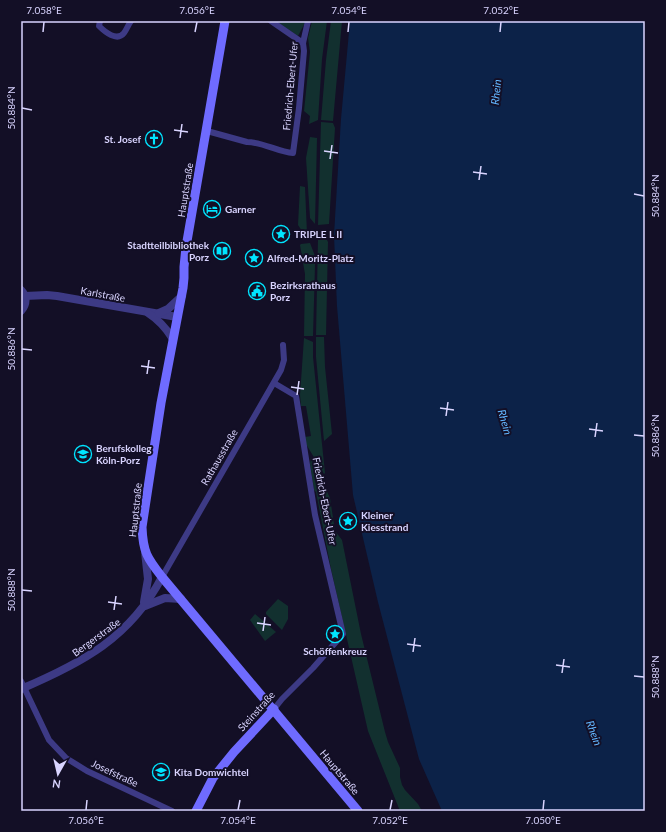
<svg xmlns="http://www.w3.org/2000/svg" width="666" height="832" font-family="Lato,sans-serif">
<rect width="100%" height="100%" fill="#130f26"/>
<g fill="#12302f">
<polygon points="276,21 306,21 298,36"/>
<polygon points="312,21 327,21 322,59 318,120 309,124 310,116 304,111 310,52 308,38"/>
<polygon points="331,21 342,21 333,121 321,120 326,60"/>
<polygon points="321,122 333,123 335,128 329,224 318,225"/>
<polygon points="310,137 317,138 315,224 310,218 306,158"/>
<polygon points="300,186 305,187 307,234 304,234 298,225"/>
<polygon points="318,240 327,240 328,242 326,335 316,335"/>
<polygon points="310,243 315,256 315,265 313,336 304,336 305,274 300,245 301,244"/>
<polygon points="316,337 324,337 325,367 332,434 324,441 316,357"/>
<polygon points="304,338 313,342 313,357 325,473 324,474 306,444 305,437 311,436 306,406 301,406 300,395"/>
<polygon points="311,457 330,498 335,531 342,540 361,634 385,732 388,742 400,768 400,777 402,785 405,790 418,804 422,811 400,811 368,731 331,569 316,492 314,490 310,464"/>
<polygon points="278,599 288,606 288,619 282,630 266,614 266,612"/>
<polygon points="255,614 276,632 265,641 250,620"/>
</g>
<polygon fill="#0c2248" points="350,21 645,21 645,811 442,811 419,759 378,602 353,495 337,306 334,235 341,119"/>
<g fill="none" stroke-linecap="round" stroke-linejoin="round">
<g stroke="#3d3a85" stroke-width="6">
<path d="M100,21L99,26C105,32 117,42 124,33C127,29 128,25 131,21"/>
<polyline points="271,21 303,43"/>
<path d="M207,131L247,142C263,142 278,152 293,153L299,108L304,51L303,43L308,21"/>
<polyline points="162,577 281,370 284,360 283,345"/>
<polyline points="21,681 49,740 66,758 87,771 172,811"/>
<polyline points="274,709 282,699 313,668 343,634 315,515 296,396 274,383"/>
</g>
<g stroke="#3d3a85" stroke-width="8">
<path d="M21,290C27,296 27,304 21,311"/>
<polyline points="25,296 47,295 57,296 177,317"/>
<path d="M148,313C159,320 166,328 173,339"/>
<polyline points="159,313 168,309 182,296"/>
<polyline points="144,602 148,579 145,552"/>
<polyline points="145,606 165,598 181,599"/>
<path d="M21,689C82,663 130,638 162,577"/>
</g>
<g stroke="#6f6bff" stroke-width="9">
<path d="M225,21L186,247L184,267V278L183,288L161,403L142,527C143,552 147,558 162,577L358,811"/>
<polyline points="196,811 213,778 234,752 274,709"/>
</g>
</g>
<path fill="none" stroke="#d9d4ff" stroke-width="1.5" d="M43,32L44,22M195,32L197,22M348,32L349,22M500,32L501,22M22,108L32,110M174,130L188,132M180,138L182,124M324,151L338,153M330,159L332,145M473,172L487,174M479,180L481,166M634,194L644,196M22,349L32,350M141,366L155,368M147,374L149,360M291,387L304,389M297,395L299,381M440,408L454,410M446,416L448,402M589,429L603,431M634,435L644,436M595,437L597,423M22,590L32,591M108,602L122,604M114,610L116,596M257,623L271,625M263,631L265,617M407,644L421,646M413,652L415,638M556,665L570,667M562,673L564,659M634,676L644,677M86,810L87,800M238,810L240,800M390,810L392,800M543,810L544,800"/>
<defs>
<g id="church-ring" transform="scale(0.9)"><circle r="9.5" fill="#130f26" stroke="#00e5ff" stroke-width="1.5"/><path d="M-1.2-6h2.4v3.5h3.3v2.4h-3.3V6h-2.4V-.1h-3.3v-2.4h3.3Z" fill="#00e5ff"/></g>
<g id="hotel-ring" transform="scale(0.9)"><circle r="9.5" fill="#130f26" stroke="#00e5ff" stroke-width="1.5"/><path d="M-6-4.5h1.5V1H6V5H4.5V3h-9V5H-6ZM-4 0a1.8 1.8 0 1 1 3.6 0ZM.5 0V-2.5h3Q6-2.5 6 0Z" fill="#00e5ff"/></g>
<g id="sight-ring" transform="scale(0.9)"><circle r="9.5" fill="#130f26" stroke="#00e5ff" stroke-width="1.5"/><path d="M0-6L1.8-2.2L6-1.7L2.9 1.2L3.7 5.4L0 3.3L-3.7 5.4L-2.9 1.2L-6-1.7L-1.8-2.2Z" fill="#00e5ff"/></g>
<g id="library-ring" transform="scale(0.9)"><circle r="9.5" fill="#130f26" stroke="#00e5ff" stroke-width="1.5"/><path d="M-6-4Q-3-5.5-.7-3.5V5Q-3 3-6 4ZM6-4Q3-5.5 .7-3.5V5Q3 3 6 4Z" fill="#00e5ff"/></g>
<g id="civic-ring" transform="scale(0.9)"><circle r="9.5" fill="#130f26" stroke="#00e5ff" stroke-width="1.5"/><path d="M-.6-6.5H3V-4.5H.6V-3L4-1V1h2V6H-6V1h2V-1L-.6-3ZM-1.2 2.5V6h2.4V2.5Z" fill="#00e5ff"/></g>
<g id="school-ring" transform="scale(0.9)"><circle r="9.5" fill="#130f26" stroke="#00e5ff" stroke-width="1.5"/><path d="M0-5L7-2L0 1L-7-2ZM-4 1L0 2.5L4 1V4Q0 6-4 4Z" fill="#00e5ff"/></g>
</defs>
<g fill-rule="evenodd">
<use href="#church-ring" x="154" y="139"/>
<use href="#hotel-ring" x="212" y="209"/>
<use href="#sight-ring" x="281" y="234"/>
<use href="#library-ring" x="222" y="251"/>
<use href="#sight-ring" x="254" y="258"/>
<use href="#civic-ring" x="257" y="291"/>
<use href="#school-ring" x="83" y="454"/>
<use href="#sight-ring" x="348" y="521"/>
<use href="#sight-ring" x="335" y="634"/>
<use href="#school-ring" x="161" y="772"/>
</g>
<g text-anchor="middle" stroke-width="4" stroke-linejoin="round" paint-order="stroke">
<g font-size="10" fill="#d9d4ff" stroke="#130f26">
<text transform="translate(290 86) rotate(-85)" y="4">Friedrich-Ebert-Ufer</text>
<text transform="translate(185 190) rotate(-81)" y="4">Hauptstraße</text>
<text transform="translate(103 294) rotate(10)" y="4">Karlstraße</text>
<text transform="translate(219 457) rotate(-60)" y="4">Rathausstraße</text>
<text transform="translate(325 501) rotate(79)" y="4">Friedrich-Ebert-Ufer</text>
<text transform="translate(135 510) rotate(-84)" y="4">Hauptstraße</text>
<text transform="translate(96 637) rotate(-36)" y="4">Bergerstraße</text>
<text transform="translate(256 711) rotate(-48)" y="4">Steinstraße</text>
<text transform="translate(340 772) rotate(50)" y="4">Hauptstraße</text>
<text transform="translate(115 773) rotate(25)" y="4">Josefstraße</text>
</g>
<g font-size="10" font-weight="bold" fill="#d9d4ff" stroke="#130f26" text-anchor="start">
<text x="141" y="143" text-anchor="end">St. Josef</text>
<text x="225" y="213">Garner</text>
<text x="294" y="238">TRIPLE L II</text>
<text x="209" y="249" text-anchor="end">Stadtteilbibliothek<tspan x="209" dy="12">Porz</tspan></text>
<text x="267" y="262">Alfred-Moritz-Platz</text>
<text x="270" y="289">Bezirksrathaus<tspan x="270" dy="12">Porz</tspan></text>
<text x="96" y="452">Berufskolleg<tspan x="96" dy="12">Köln-Porz</tspan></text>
<text x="361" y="519">Kleiner<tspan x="361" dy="12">Kiesstrand</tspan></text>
<text x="335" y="655" text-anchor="middle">Schöffenkreuz</text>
<text x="174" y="776">Kita Domwichtel</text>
</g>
<g font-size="11" font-style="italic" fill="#62b6ff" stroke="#130f26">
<text transform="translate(496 92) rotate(-84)" y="4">Rhein</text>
<text transform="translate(505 422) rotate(74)" y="4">Rhein</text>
<text transform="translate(594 733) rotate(70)" y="4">Rhein</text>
</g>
</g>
<rect width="666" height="832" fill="none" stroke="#130f26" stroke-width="44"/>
<g transform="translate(58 774) rotate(188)" stroke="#130f26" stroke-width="3" paint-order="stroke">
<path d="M0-3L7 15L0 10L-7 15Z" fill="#d9d4ff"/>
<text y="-6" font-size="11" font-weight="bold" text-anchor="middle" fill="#d9d4ff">N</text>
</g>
<rect x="22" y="22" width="622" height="788" fill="none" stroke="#d9d4ff" stroke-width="1.5"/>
<g font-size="10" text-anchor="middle" fill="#d9d4ff">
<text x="44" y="14">7.058°E</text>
<text x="197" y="14">7.056°E</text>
<text x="349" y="14">7.054°E</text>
<text x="501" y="14">7.052°E</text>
<text transform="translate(11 108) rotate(-90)" y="4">50.884°N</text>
<text transform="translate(655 196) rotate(-90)" y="4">50.884°N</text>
<text transform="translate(11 349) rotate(-90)" y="4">50.886°N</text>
<text transform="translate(655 436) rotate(-90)" y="4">50.886°N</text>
<text transform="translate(11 590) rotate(-90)" y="4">50.888°N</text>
<text transform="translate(655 677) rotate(-90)" y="4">50.888°N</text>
<text x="86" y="824">7.056°E</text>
<text x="238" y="824">7.054°E</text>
<text x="390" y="824">7.052°E</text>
<text x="543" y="824">7.050°E</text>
</g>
</svg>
